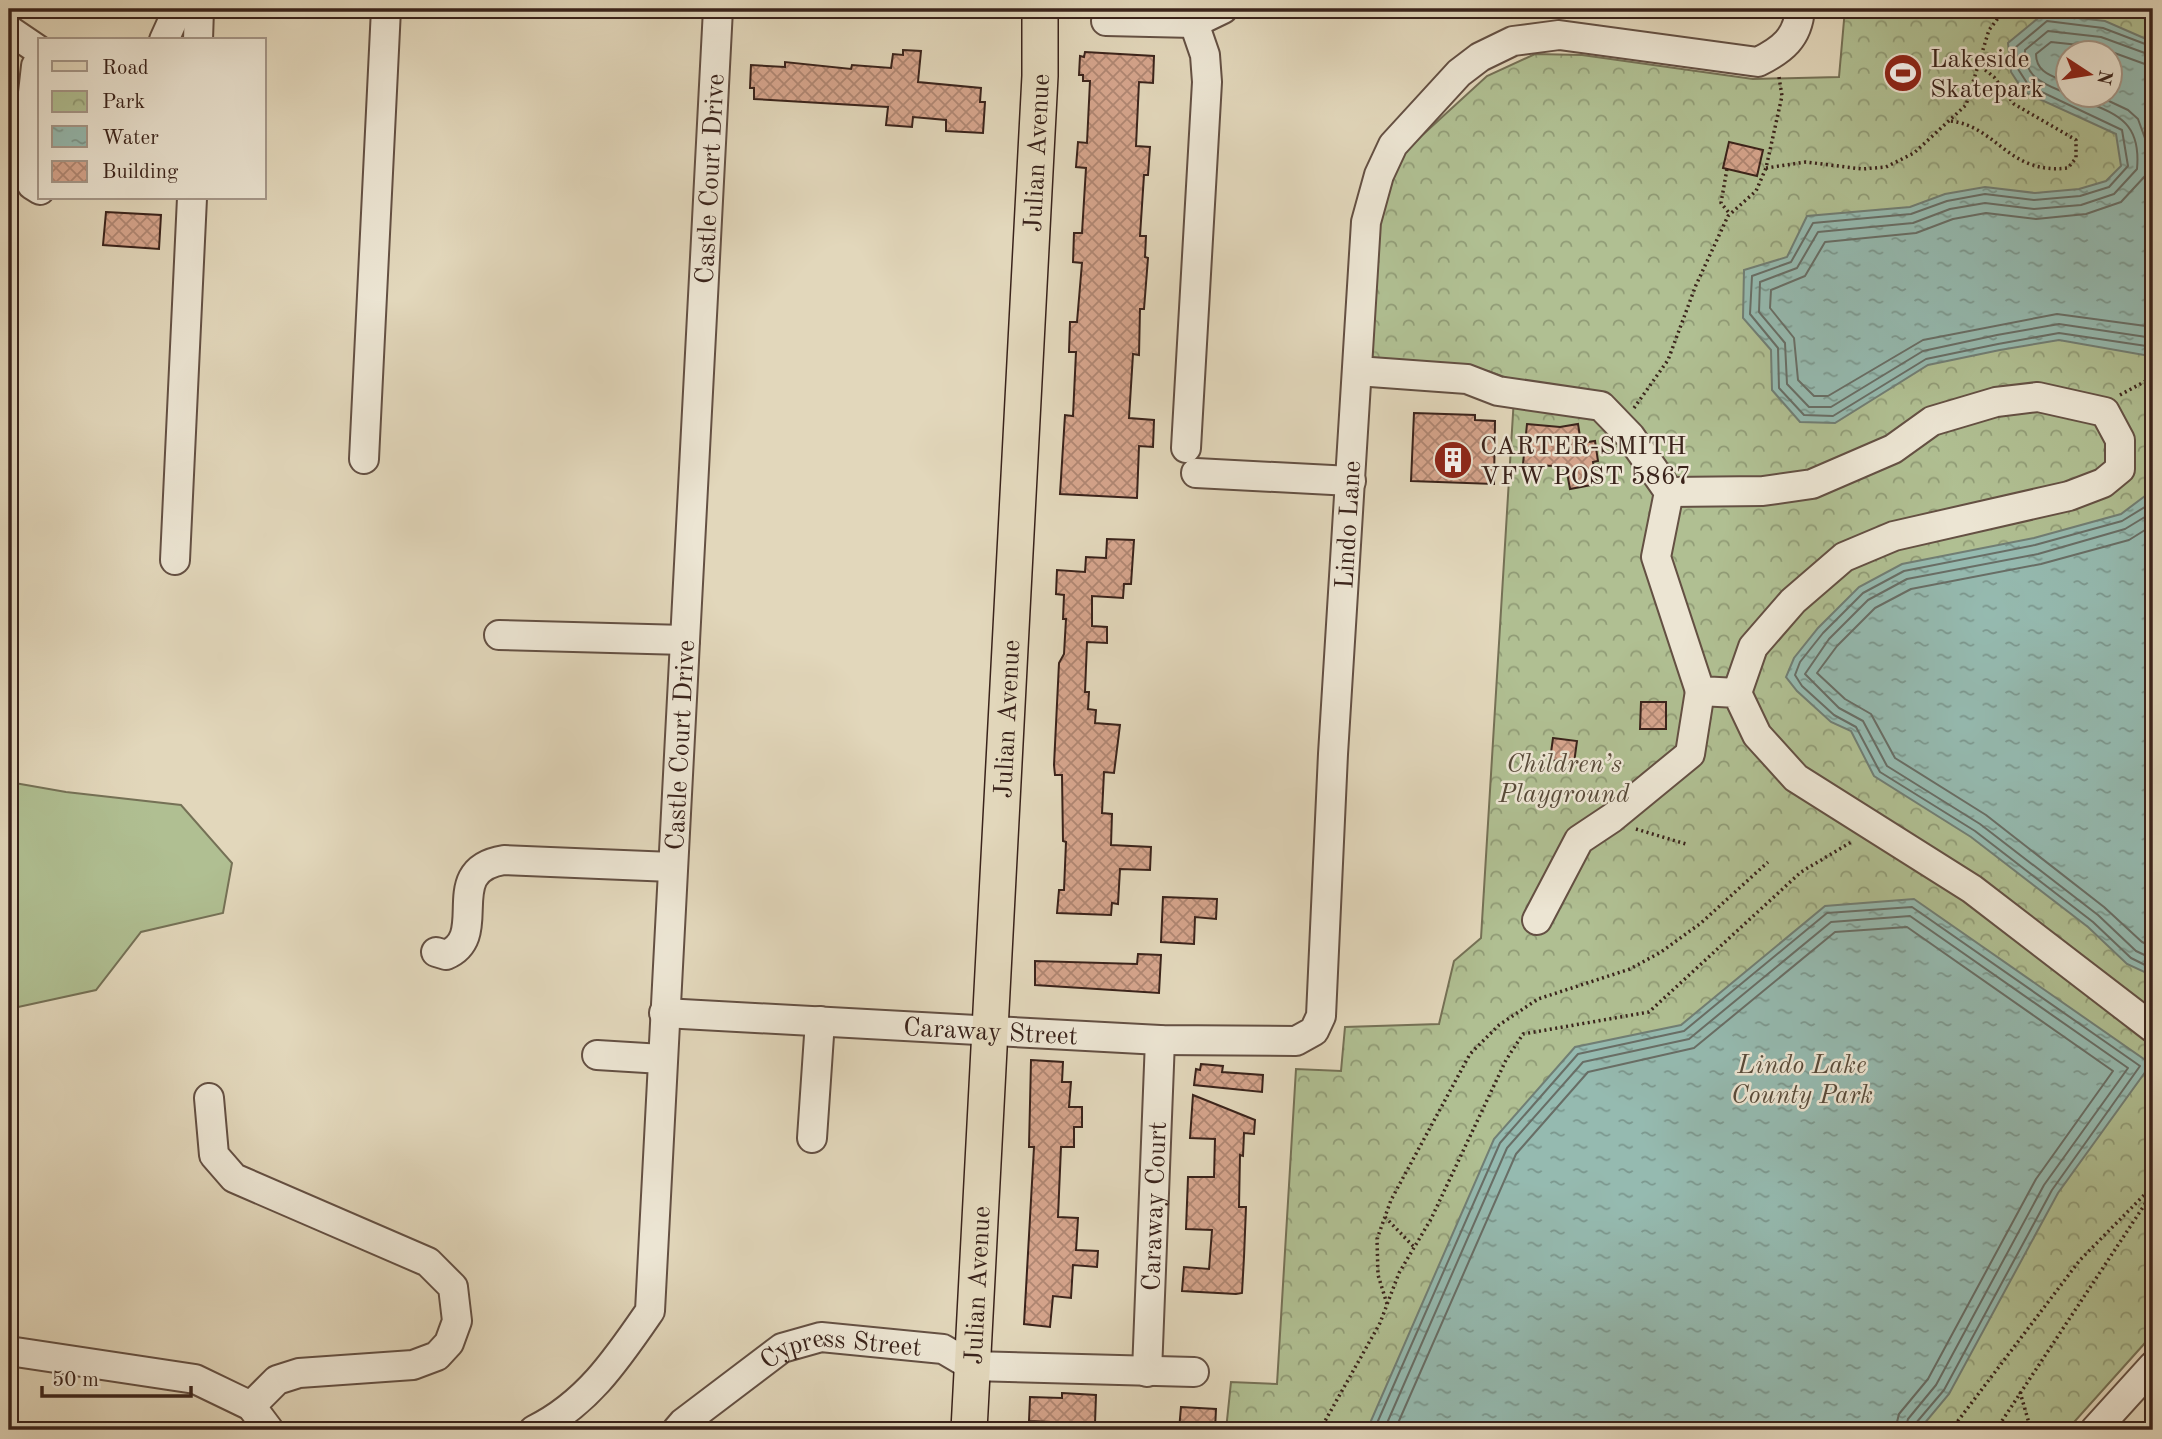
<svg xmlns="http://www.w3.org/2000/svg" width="2162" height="1439" font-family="'Old Standard TT',serif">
<defs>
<pattern id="park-crowns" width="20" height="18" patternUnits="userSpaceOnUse" patternTransform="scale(1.75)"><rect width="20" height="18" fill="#b0bf92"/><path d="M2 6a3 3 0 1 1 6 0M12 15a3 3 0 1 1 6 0" fill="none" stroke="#909b76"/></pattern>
<pattern id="water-ripples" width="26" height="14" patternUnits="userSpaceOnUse" patternTransform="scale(1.75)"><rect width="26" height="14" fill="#95bab0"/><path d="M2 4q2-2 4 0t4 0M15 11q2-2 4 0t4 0" fill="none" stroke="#7b978e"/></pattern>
<pattern id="building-cross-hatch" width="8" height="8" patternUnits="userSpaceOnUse" patternTransform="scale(1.75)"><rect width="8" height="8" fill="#d6a58d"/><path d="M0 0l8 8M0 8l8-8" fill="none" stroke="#af8672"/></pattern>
</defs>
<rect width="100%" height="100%" fill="#e2d7bb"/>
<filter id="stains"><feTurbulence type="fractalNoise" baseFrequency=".00286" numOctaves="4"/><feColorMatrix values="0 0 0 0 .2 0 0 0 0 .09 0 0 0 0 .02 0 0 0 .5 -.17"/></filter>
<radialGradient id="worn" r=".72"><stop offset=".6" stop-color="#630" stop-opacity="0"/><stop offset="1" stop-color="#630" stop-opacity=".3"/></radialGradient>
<polygon fill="#b0bf92" stroke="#757156" stroke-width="2" points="9,782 66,792 181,805 232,863 223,913 141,932 96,990 9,1009"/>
<path fill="url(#park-crowns)" stroke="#757156" stroke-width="2" fill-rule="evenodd" d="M1845,9H2153V1334L2067,1430H1226L1231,1382L1277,1384L1296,1069L1341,1071L1345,1027L1439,1024L1454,961L1481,938L1515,381L1488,371L1372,363L1376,231L1384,188L1405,151L1487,76L1535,54L1582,55L1753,79L1839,77ZM2068,52H2110V94H2068Z"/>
<g fill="url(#water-ripples)" stroke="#717e74" stroke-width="2" fill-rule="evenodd">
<path d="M2043,14L2105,21L2153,42V353L2144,355L2059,340L2000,350L1928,365L1835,423L1800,422L1772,390L1771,350L1743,318L1744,270L1787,257L1807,216L1910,207L1945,194L1985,187L2035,193L2079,189L2106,181L2121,166L2116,134L2024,92L2011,72L2008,43ZM2068,52H2110V94H2068Z"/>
<polygon points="2153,490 2153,976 2127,964 2088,927 1971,837 1874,776 1851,731 1831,722 1797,691 1786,677 1794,658 1818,628 1859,587 1902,564 2034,538 2121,514"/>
<polygon points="1914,899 2151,1064 2058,1193 1949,1394 1919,1430 1367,1430 1494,1139 1575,1047 1681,1025 1825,906"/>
</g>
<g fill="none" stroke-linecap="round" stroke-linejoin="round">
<g stroke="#686e66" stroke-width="2">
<polyline points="2153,47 2103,28 2047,21 2016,47 2018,69 2029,86 2122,130 2128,166 2109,187 2080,196 2034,200 1985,194 1947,201 1911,214 1813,223 1791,262 1752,276 1750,314 1778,348 1779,388 1804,415 1833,416 1926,359 1998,344 2059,333 2153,347"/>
<path d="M2068,83C2053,76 2036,73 2036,54L2051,42L2098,47L2153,67"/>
<path d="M2068,94C2045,84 2024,79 2025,50L2048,31L2101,37L2153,56"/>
<path d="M2068,94C2109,113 2142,115 2137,169L2114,194L2081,205L2034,209L1985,203L1950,209L1913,223L1818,232L1797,268L1760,282L1759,312L1785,343L1787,384L1809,407H1831L1923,351L1997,335L2059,324L2153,338"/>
<polyline points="2094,94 2128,110 2138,119 2146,141 2146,175 2121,202 2086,214 2036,219 1986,213 1953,219 1916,233 1825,242 1805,276 1771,290 1770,308 1794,338 1798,380 1814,396 1828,396 1923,340 2057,314 2153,327"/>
<polyline points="2153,502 2122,521 2035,545 1904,571 1863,593 1823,633 1800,662 1795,675 1802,686 1834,715 1856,727 1880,772 1975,831 2093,922 2131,958 2153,969"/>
<polyline points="2153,512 2125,529 2038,554 1907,579 1868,600 1829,639 1805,674 1839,708 1863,721 1887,766 1980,824 2098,915 2136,951 2153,959"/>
<polyline points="2153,525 2129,540 2041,564 1911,589 1875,608 1837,646 1817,673 1845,699 1871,714 1895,758 1986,815 2104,907 2142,942 2153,947"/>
<polyline points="1374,1430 1500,1143 1578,1054 1684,1031 1827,913 1912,907 2140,1066 2052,1190 1944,1390 1916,1423 1914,1430"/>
<polyline points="1384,1430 1507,1148 1583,1062 1689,1039 1831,922 1910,916 2128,1068 2044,1185 1936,1385 1908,1419 1905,1430"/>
<polyline points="1395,1430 1516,1154 1588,1072 1694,1048 1835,932 1907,927 2113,1071 2036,1179 1928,1379 1899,1414 1895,1430"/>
</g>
</g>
<g fill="url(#building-cross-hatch)" stroke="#3a231b" stroke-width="2">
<polygon points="903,50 921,51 918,82 981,88 980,102 985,102 983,133 946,131 946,120 913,117 912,127 886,125 888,107 754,99 754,88 750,88 751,65 785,67 785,62 851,69 852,65 891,68 893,54 903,55"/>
<polygon points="1085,52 1154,56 1153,83 1139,82 1136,146 1150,147 1148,175 1144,175 1140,236 1146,236 1145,257 1148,258 1144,309 1140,309 1139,355 1133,354 1129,418 1154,420 1153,447 1139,446 1137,498 1060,494 1065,415 1073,416 1076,352 1069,352 1070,322 1077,322 1082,263 1073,262 1074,233 1082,233 1086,168 1076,167 1078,142 1087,143 1090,81 1083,81 1083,75 1079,75 1080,56 1084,57"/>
<polygon points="1729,142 1763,150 1757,176 1723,168"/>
<polygon points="106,212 161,215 159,249 103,245"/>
<polygon points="1414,413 1475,415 1475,420 1495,421 1494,484 1411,481"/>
<polygon points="1527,424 1560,427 1578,424 1581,443 1595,441 1598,461 1593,462 1597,484 1570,489 1566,467 1523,464"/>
<polygon points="1107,539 1134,540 1131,584 1124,584 1123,598 1092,596 1092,626 1107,627 1107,643 1087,642 1085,692 1089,692 1088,709 1096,710 1095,723 1120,725 1114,773 1104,772 1102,813 1112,814 1111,845 1151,847 1150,870 1120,869 1118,904 1112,903 1111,915 1057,913 1059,890 1064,890 1066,842 1063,841 1062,775 1055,775 1054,765 1059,663 1064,654 1066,619 1063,619 1064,595 1056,594 1057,570 1085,572 1086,557 1106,558"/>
<polygon points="1641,702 1666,702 1666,729 1640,729"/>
<polygon points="1553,738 1577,741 1574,763 1550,760"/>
<polygon points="1163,897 1217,899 1216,919 1195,917 1194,944 1161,942"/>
<polygon points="1138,954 1161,955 1159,993 1035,985 1035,961 1137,964"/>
<polygon points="1031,1060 1063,1062 1062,1082 1071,1082 1069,1107 1082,1107 1082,1127 1074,1127 1074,1147 1061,1147 1058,1217 1078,1218 1076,1250 1098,1251 1097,1267 1073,1265 1071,1298 1053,1296 1050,1327 1024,1324 1034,1147 1029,1147"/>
<polygon points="1201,1064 1223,1066 1222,1072 1263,1075 1262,1092 1194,1085 1196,1069 1200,1070"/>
<polygon points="1193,1095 1255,1120 1254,1134 1244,1133 1243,1156 1240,1155 1239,1207 1246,1207 1244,1257 1242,1293 1236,1294 1182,1291 1184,1267 1209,1269 1212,1230 1186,1229 1188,1177 1214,1177 1215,1139 1190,1138"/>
<polygon points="1062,1393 1096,1395 1095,1424 1029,1421 1030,1397 1062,1398"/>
<polygon points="1181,1407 1216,1409 1215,1430 1179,1430"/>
</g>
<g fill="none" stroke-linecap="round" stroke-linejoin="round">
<g stroke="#645043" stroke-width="32">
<g id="minor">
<polyline points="1106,21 1194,23 1223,9"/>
<polyline points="9,30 40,51"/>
<polyline points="164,40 178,9"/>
<polyline points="198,40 199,9"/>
<polyline points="40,59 36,66 26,155 28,177 32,185 40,190"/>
<polyline points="1357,371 1467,379 1498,391 1601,406 1630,436 1669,492 1656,557 1700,691 1737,693 1757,735 1796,778 1972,889 2153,1028"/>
<polyline points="1186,448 1207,82 1205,55 1194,23"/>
<polyline points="364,459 386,9"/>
<polyline points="1196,473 1351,481"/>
<polyline points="1669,492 1763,491 1812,484 1893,449 1932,421 1996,402 2038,397 2105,412 2120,440 2120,469 2103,483 2069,496 1894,536 1844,557 1793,601 1753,647 1737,693"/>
<polyline points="175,560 192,198"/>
<polyline points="499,635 685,640"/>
<polyline points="1537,920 1579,840 1612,818 1690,754 1700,691"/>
<path d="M436,952L446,955C492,936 439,870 504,860L672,867"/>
<path id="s1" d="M664,1013L1160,1040L1296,1041L1314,1031L1321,1016L1333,754L1366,222L1379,175L1393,145L1459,73L1480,57L1513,41L1559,35L1758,62C1782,50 1798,38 1800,9"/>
<polyline points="597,1055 662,1059"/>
<polyline points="209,1098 214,1155 234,1178 428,1262 453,1287 457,1321 449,1343 437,1356 413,1365 299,1373 277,1380 251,1406"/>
<polyline points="812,1138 820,1021"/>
<polyline points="9,1351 195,1379 251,1406 269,1430"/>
<path id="s2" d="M1147,1372L1160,1040"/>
<path id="s3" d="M534,1430C587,1404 617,1359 650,1311L718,9"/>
<path id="s4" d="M677,1430L683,1423L782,1348L821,1337L943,1349L972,1366L1194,1372"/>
<polyline points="2095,1430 2153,1366"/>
</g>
</g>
<g stroke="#3a231b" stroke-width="38">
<g id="major">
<path id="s5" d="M969,1430L1040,76V9"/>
</g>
</g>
<g stroke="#3a231b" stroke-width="3.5" stroke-dasharray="2 3.5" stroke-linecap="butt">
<polyline points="2133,9 2153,23"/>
<path d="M1951,121C1998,127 2008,175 2068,168L2076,158V140L2014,104L1994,77L1978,64"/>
<polyline points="1766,168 1806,162 1862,169 1886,167 1914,153 1966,105 1989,30 2005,9"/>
<polyline points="1727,169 1721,203 1730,214"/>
<polyline points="2120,395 2153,377"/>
<polyline points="1634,408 1668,360 1696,285 1728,216 1756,191 1766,168 1782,96 1779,77"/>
<polyline points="1636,829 1686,844"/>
<polyline points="1385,1217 1414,1247"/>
<polyline points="1387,1304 1378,1275 1377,1239 1391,1200 1470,1054 1499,1025 1538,999 1630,969 1661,952 1701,923 1768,862"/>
<polyline points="2020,1392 2031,1430"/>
<polyline points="1320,1430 1380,1323 1399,1273 1431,1219 1506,1060 1523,1034 1649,1012 1801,872 1853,841"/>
<polyline points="1951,1430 2080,1260 2153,1186"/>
<polyline points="1996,1430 2153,1192"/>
</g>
<use href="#minor" stroke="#ece5d3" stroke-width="28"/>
<use href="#major" stroke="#e2d7bb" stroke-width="35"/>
</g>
<defs>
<g id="stadium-disc" transform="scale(2.0125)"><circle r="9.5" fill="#8f2418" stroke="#ece5d3"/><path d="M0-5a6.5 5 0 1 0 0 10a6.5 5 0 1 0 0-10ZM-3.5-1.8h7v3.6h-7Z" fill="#fff"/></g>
<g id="building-disc" transform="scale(2.0125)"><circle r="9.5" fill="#8f2418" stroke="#ece5d3"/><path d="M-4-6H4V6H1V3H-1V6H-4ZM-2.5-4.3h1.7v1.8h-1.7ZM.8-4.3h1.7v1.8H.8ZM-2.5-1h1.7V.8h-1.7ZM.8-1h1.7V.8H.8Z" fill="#fff"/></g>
</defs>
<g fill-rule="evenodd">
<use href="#stadium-disc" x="1903" y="73"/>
<use href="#building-disc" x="1453" y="460"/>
</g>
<g text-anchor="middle" stroke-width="5" stroke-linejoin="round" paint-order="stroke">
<g font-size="26" fill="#3a231b" stroke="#ece5d3" text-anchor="start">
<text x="1930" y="67">Lakeside<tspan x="1930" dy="30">Skatepark</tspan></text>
<text x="1480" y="454">CARTER-SMITH<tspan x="1480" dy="30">VFW POST 5867</tspan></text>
</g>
<g font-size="26" fill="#3a231b" stroke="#ece5d3">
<text dy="9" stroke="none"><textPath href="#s5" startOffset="1279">Julian Avenue</textPath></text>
<text dy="9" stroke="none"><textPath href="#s3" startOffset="1302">Castle Court Drive</textPath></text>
<text dy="9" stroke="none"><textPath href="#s1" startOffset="1162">Lindo Lane</textPath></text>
<text dy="9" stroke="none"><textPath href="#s5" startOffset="712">Julian Avenue</textPath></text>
<text dy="9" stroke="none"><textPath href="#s3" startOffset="735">Castle Court Drive</textPath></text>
<text dy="9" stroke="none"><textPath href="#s1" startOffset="327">Caraway Street</textPath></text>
<text dy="9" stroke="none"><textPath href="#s2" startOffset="166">Caraway Court</textPath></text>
<text dy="9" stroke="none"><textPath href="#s5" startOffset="145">Julian Avenue</textPath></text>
<text dy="9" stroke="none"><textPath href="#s4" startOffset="192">Cypress Street</textPath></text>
</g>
<g font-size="26" font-style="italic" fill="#584a39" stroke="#ece5d3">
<text x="1564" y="772">Children’s<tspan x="1564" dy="30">Playground</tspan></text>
<text x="1802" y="1073">Lindo Lake<tspan x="1802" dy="30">County Park</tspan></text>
</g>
</g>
<rect width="2162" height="1439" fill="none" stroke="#e2d7bb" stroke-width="35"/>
<rect x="10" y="10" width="2141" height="1418" fill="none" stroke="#3a231b" stroke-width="3.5"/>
<rect x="18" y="18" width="2127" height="1404" fill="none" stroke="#3a231b" stroke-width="2"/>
<rect x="38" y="38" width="228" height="161" fill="#ece5d3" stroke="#a59789" stroke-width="2"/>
<rect x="52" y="61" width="35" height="10" fill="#e2d7bb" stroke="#a59789" stroke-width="2"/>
<text x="102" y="74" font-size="21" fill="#3a231b">Road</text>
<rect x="52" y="91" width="35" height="21" fill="url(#park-crowns)" stroke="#a59789" stroke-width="2"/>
<text x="102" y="108" font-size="21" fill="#3a231b">Park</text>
<rect x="52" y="126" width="35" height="21" fill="url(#water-ripples)" stroke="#a59789" stroke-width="2"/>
<text x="102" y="144" font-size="21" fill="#3a231b">Water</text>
<rect x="52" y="161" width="35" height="21" fill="url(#building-cross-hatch)" stroke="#a59789" stroke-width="2"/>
<text x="102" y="178" font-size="21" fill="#3a231b">Building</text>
<g transform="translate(2089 74) rotate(102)"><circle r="33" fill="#ece5d3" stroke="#a59789" stroke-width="2"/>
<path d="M0-5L12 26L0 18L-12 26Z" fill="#8f2418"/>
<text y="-10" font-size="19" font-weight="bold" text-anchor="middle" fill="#3a231b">N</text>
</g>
<path d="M42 1386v10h149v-10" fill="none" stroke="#3a231b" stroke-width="3.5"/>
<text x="52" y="1386" font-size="21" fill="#3a231b" stroke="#ece5d3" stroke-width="5" paint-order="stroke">50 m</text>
<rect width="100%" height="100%" filter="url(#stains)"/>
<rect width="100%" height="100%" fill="url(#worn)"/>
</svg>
